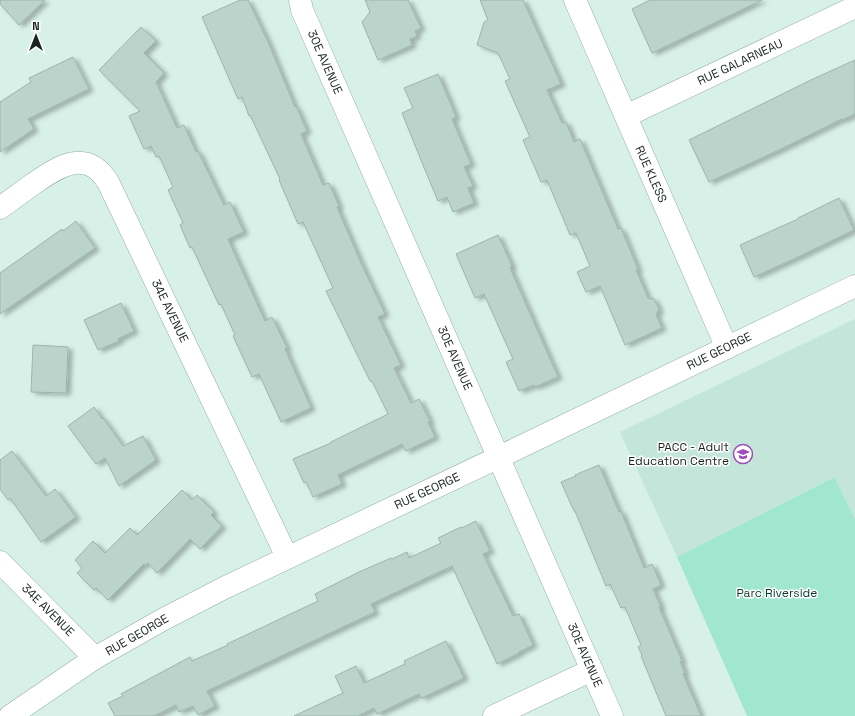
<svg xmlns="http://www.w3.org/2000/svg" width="855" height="716" font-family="'Space Grotesk',sans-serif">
<defs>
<filter id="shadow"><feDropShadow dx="4.5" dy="2.5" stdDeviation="2" flood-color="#0004"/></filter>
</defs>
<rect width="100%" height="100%" fill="#d8f1e8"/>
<polygon fill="#c4e5d9" points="855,319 855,519 833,477 677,557 620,432"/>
<polygon fill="#a1e7d0" points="834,477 855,519 855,716 747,716 677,557"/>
<g fill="#bbd4cb" stroke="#9cb4ac" filter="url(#shadow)">
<polygon points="0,0 45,0 19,25 0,4"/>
<polygon points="240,0 248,0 268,42 295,107 296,106 307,131 301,134 323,185 329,183 339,206 337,207 361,263 385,314 378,317 401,365 394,368 411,403 419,399 430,421 428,422 435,437 406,451 402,444 338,475 342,484 313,497 306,482 304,483 293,459 331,443 331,442 388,414 372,381 370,381 326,291 333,288 303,222 298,224 279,180 280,179 250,115 249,116 242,97 238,99 202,17"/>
<polygon points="365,0 408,0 421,28 415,31 417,36 410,39 412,45 378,60 362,22 370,12"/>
<polygon points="480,0 523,0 561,84 547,90 562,123 566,122 574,142 580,139 618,229 621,228 638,269 636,270 648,298 654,299 659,309 656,315 662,328 625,345 600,286 586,292 577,272 590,266 576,233 570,235 547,180 541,182 523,140 530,137 505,81 510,79 498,53 477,45 484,22 488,20"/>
<polygon points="650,0 762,0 652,53 632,9"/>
<polygon points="141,27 156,41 144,53 164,73 156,82 177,128 184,125 196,152 198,151 224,205 230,202 244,232 228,239 234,253 265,321 272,317 287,348 285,349 311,408 281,422 259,374 252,377 233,336 235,335 221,304 219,305 192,247 190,248 180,225 183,223 168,190 173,187 159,156 156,157 151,146 144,149 129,116 140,111 99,70"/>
<polygon points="73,57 89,89 28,119 34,129 0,152 0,102 31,82 29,78"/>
<polygon points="855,60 855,114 842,120 842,119 777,151 709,182 689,140 813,79"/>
<polygon points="438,74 456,117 452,119 471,164 464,167 473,186 468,188 474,203 453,212 447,197 438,201 423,165 402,113 413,108 404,88"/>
<polygon points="839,198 854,230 796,258 754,277 740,245 798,219 798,218"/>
<polygon points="76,221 95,248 0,314 0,273 62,229 63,231"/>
<polygon points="498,235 512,266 510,268 558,377 535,387 534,385 519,391 506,362 513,359 484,294 475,298 456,254"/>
<polygon points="121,303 134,331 118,339 119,341 98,350 84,320"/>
<polygon points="33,345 68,347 66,393 31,392"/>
<polygon points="94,407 102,419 103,418 123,446 143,436 156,460 119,486 105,458 96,464 68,426"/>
<polygon points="12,451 46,496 55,489 76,517 41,542 10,498 8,500 0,489 0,460"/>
<polygon points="599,465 619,512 621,511 644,568 652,564 661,585 653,589 661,607 659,607 682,661 680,662 685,673 683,674 701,716 666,716 641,656 642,655 638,647 641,645 625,607 621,608 610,584 606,586 575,511 574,511 561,482 576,476 575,475"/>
<polygon points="182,490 192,500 197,495 214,512 211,515 222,526 200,549 190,539 157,573 148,563 146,565 144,564 108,600 96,588 94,590 77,573 82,568 75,560 93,541 105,553 130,528 137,535"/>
<polygon points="476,521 490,551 483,554 513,616 519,614 533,645 519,652 519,653 497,664 482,631 452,566 371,604 375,612 207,691 215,706 198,715 193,706 179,712 176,705 154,716 115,716 108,703 123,696 121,694 190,657 192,661 228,645 227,644 318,601 315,594 359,572 391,558 392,559 407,552 409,558 441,543 438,538 461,527 462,528"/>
<polygon points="446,641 464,678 422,698 419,694 377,714 374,708 358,716 294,716 343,693 335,676 356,666 364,683 405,664 404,661"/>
</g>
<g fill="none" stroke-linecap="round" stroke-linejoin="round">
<g stroke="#95ada5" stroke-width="23">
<g id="street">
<polyline points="300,0 302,10 612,716"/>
<polyline points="575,0 727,348"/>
<polyline points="626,116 855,7"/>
<path d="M0,208C11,200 22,192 33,184C58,167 86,147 108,182L287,557"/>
<polyline points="0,562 95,658"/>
<polyline points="10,716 95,658 162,620 224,588 518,448 855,286"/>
<polyline points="494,716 592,670"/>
</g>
</g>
<use href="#street" stroke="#fff" stroke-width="22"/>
</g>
<defs>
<g id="school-ring" transform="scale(1)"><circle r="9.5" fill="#fff" stroke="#9e4cbb" stroke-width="1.5"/><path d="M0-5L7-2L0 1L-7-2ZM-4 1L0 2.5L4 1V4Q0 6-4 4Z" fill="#9e4cbb"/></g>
</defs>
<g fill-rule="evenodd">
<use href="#school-ring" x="743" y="454"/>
</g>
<g text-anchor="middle" stroke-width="3" stroke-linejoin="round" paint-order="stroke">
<g font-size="12" fill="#19221f" stroke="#fff">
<text transform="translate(325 62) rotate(66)" y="4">30E AVENUE</text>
<text transform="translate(740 62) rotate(-25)" y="4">RUE GALARNEAU</text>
<text transform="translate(651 174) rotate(66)" y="4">RUE KLESS</text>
<text transform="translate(170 311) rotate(64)" y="4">34E AVENUE</text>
<text transform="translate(719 351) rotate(-26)" y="4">RUE GEORGE</text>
<text transform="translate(455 358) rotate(66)" y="4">30E AVENUE</text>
<text transform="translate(427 491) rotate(-25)" y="4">RUE GEORGE</text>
<text transform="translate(48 610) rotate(45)" y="4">34E AVENUE</text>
<text transform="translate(137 635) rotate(-30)" y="4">RUE GEORGE</text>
<text transform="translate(585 655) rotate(66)" y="4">30E AVENUE</text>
</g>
<g font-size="12" fill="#19221f" stroke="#fff" text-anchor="end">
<text x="729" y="451">PACC - Adult<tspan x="729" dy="14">Education Centre</tspan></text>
</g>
<g font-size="12" fill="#05382c" stroke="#fff">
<text x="777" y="597">Parc Riverside</text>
</g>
</g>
<g transform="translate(36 36)" stroke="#ffffff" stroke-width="3" paint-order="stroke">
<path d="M0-3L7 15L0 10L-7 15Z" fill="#19221f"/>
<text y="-6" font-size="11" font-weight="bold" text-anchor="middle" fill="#19221f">N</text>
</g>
</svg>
